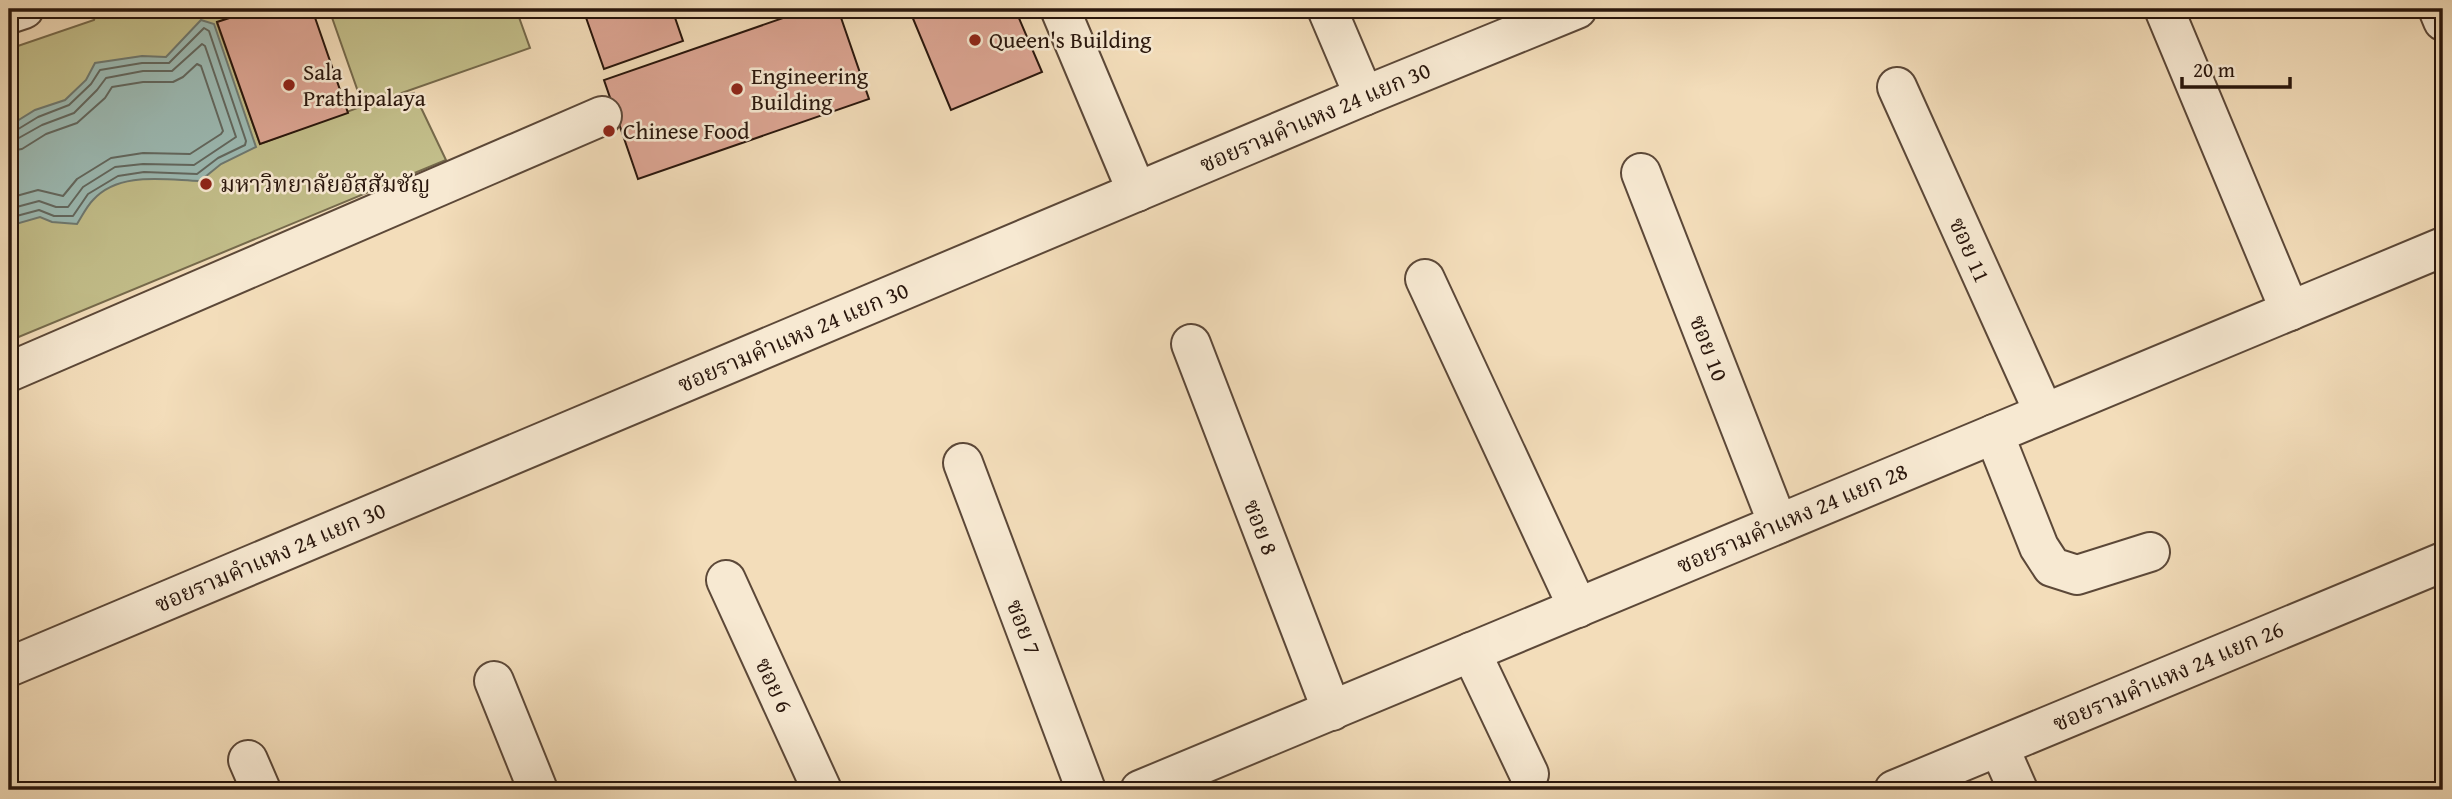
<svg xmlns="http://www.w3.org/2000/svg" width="2452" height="799" font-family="'Gentium Book Plus','Noto Serif Thai',serif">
<rect width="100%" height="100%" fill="#f3ddba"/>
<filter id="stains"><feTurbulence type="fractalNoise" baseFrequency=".00286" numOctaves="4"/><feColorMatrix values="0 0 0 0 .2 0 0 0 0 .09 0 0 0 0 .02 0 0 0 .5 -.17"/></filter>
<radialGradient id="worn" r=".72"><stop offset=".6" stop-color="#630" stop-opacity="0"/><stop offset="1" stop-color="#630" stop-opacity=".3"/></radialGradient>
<polygon fill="#c3bf8b" stroke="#766a4c" stroke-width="2" points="97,9 257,9 217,23 260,144 363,106 329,9 516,9 530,48 376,102 414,93 446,160 9,341 9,49 94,20"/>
<path fill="#9cbbb5" stroke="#6e7971" stroke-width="2" d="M201,20L214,24L256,147L221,164L200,181C165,180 119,171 93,200C87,206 82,216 77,224L52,222L40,217L9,226V126L35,110L65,100L86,80L95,63L142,56L166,57Z"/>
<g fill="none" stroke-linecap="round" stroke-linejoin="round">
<g stroke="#626860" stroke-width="2">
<polyline points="9,132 15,131 38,117 69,105 91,84 100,70 142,63 169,63 204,28 209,31 246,141 245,145 218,158 197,174 144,172 118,176 88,194 73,216 54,216 39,210 9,218"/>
<polyline points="9,141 17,139 42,125 74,113 97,90 106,78 143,71 172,71 202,44 205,46 236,137 194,165 143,164 115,167 83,187 68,207 56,207 39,201 9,209"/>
<polyline points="9,151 22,149 46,134 77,123 105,98 112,87 143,82 173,82 183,77 197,64 201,66 223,131 221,134 190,154 143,153 111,158 77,179 63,196 38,190 9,198"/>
</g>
</g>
<g fill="#dca593" stroke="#29160c" stroke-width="2">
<polygon points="257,9 312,9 348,113 260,144 217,22"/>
<polygon points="583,9 672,9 683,41 604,69"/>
<polygon points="809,9 838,9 869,99 638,179 604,80"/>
<polygon points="909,9 1015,9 1042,72 951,110"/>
</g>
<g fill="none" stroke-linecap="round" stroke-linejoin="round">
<g stroke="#5c4838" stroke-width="42">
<g id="minor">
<polyline points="1060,9 1137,192"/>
<polyline points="1327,9 1364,96"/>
<polyline points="2164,9 2290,311"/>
<polyline points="2438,9 2443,21"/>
<polyline points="9,14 24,9"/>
<polyline points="1897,87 2044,413"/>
<polyline points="1641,173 1778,524"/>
<polyline points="1425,279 1578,608"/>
<polyline points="1191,344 1332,711"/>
<polyline points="9,372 602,116"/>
<polyline points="1994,434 2039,547 2052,567 2077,575 2150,552"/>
<polyline points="963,463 1086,790"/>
<polyline points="726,580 822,790"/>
<polyline points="1471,652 1529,774"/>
<polyline points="9,667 1364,96 1577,9"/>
<polyline points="494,681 538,790"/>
<polyline points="1999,747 2018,790"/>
<polyline points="248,760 261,790"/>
<polyline points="1894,790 2443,562"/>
</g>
</g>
<g stroke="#5c4838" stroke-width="42">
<polyline id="tertiary" points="1140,790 2443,247"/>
</g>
<use href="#minor" stroke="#f7e9d2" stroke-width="38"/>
<use href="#tertiary" stroke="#f7e9d2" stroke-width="38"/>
</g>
<g fill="#8f2418" stroke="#f7e9d2" stroke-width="2.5">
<circle cx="975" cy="40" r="7"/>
<circle cx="289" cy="85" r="7"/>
<circle cx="737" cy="89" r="7"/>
<circle cx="609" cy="131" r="7"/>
<circle cx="206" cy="184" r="7"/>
</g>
<g text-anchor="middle" stroke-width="5" stroke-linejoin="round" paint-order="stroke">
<g font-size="23" fill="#29160c" stroke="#f7e9d2" text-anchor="start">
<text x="989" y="48">Queen's Building</text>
<text x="303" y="80">Sala<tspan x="303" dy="26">Prathipalaya</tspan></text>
<text x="751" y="84">Engineering<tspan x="751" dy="26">Building</tspan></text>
<text x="623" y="139">Chinese Food</text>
<text x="220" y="192">มหาวิทยาลัยอัสสัมชัญ</text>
</g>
<g font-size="23" fill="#29160c" stroke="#f7e9d2">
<text transform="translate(1315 117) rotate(-23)" y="8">ซอยรามคำแหง 24 แยก 30</text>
<text transform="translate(1970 250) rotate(66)" y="8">ซอย 11</text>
<text transform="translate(793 337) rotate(-23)" y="8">ซอยรามคำแหง 24 แยก 30</text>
<text transform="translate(1709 348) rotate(69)" y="8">ซอย 10</text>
<text transform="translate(1792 518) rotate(-23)" y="8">ซอยรามคำแหง 24 แยก 28</text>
<text transform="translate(1261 527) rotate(69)" y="8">ซอย 8</text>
<text transform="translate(270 557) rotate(-23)" y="8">ซอยรามคำแหง 24 แยก 30</text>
<text transform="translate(1024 627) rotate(69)" y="8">ซอย 7</text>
<text transform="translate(2168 676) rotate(-23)" y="8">ซอยรามคำแหง 24 แยก 26</text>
<text transform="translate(774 685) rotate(65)" y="8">ซอย 6</text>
</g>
</g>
<rect width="2452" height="799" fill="none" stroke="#f3ddba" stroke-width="35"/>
<rect x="10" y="10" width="2431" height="778" fill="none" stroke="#29160c" stroke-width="3.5"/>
<rect x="18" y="18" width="2417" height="764" fill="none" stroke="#29160c" stroke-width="2"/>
<path d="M2182 77v10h108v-10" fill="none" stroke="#29160c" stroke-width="3.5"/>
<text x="2193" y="77" font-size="21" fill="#29160c" stroke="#f7e9d2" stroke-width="5" paint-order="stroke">20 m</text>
<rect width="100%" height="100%" filter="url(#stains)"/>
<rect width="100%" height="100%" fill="url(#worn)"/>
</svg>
